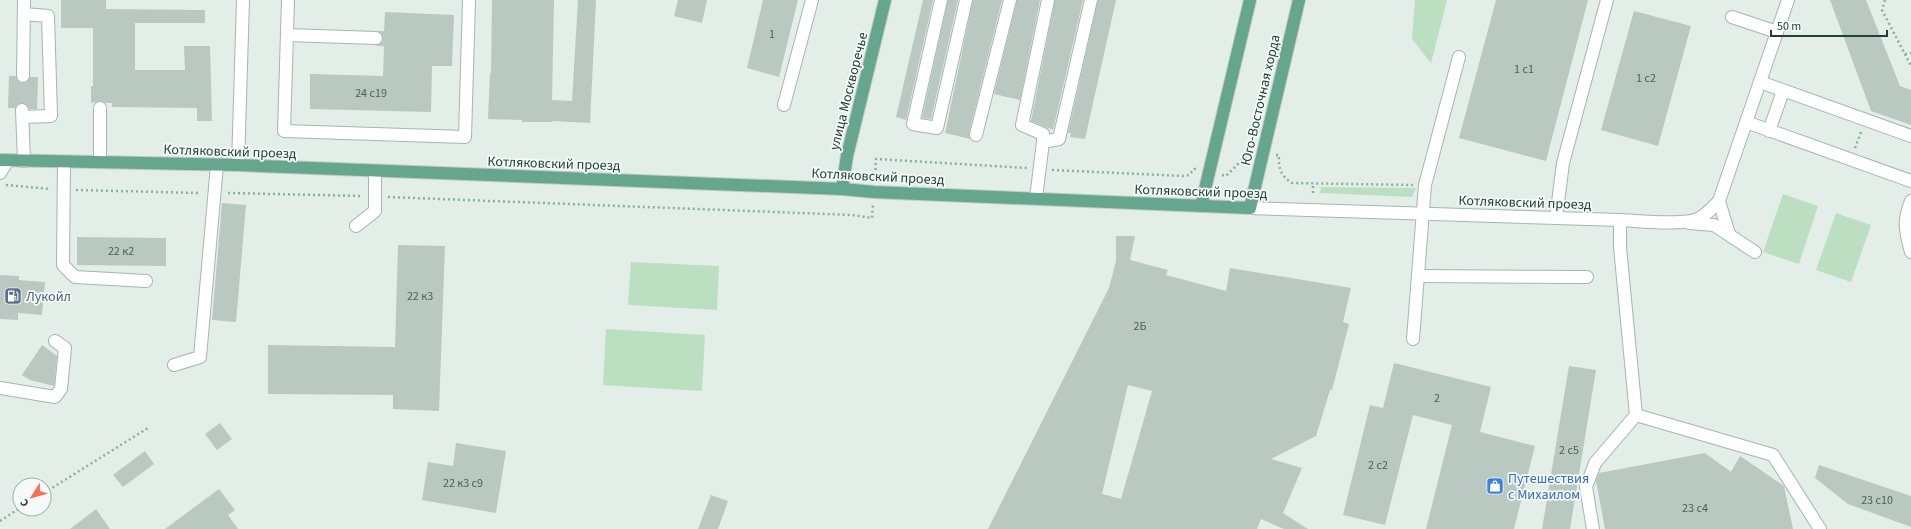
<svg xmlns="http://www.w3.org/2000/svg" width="1911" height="529" font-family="'Source Sans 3',sans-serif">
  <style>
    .green { fill: #bcdfc2 }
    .building { fill: #b9c9c1; fill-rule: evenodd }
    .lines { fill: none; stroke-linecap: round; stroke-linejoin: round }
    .minor-casing { stroke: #a5b6af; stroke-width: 14 }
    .major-casing { stroke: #c1cac6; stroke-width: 14 }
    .path { stroke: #83b29f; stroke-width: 2.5; stroke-dasharray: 2 3; stroke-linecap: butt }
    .minor { stroke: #fff; stroke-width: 12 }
    .major { stroke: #66a58e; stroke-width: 12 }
    .labels { text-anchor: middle; stroke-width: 3.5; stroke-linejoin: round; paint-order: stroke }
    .number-label { font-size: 12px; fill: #486258 }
    .street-label { font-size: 14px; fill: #224035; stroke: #f4faf7 }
    .service-label { font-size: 14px; fill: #4e5e75; stroke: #f4faf7; text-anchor: start }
    .shop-label { font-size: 14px; fill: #366cbe; stroke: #f4faf7; text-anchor: start }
  </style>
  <rect width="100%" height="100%" fill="#e3eee8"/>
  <!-- green -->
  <g class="green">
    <path d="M1415,0H1447L1431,63L1412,39Z"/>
    <path d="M1321,187L1416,188L1412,197L1320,193Z"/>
    <path d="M1783,194L1818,206L1799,264L1763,252Z"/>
    <path d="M1836,213L1871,225L1851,282L1816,270Z"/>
    <path d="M631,262L719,266L717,310L628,305Z"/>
    <path d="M606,329L705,335L702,391L603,385Z"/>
  </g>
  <!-- building -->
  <g class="building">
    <path d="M61,0H106V9L205,10V23H135V70H185L184,46H210L212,121H197V108L112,107V103H105L100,101L91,103V86H93V28H61Z"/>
    <path d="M492,0H554L552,100L572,101L578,0H596L590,123L552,121V122H522V120L488,119L490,73H491Z"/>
    <path d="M678,0H707L702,23L674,16Z"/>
    <path d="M763,0H798L779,77L747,68Z"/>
    <path d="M923,0H933L906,120L896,117Z"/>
    <path d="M948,0H958L931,119L922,118Z"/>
    <path d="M973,0H1002L969,133L970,139L945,133Z"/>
    <path d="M1017,0H1040L1020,100L994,94Z"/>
    <path d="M1055,0H1083L1053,130L1031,121Z"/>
    <path d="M1098,0H1116L1085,139L1070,137L1071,133H1068Z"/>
    <path d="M1496,0H1588L1546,161L1459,138Z"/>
    <path d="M1830,0H1866L1900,86L1911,90V125L1871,111Z"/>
    <path d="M1634,11L1691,26L1658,146L1601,130Z"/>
    <path d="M385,12L454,15L452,66H432L431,112L310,109V74L383,76L384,46H376L382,42L383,39L382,34L377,31H384Z"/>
    <path d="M9,76H16L17,80L23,83L27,82L30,77H38L37,109H29L26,104L22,103L18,104L15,108H8Z"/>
    <path d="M222,203L246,205L236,322L212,320Z"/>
    <path d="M1116,236H1135L1130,260L1168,270L1166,275L1226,291L1230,268L1351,288L1343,322L1349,324L1332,390H1330L1316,436L1271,459L1302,468L1283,513L1308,529H1284L1261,519L1257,529H988L1109,288L1116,261ZM1128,385L1152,391L1121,499L1102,494Z"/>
    <path d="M77,237L166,238V266L77,265Z"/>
    <path d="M398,245L445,246L439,411L393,409V395L268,394V345L395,347Z"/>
    <path d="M0,275L19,276V280L45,282L42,315L18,313V320L0,319Z"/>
    <path d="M42,345L57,356L54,386L30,380L22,375Z"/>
    <path d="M1394,363L1491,387L1480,432L1535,446L1514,529H1426L1452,425L1413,415L1385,525L1343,515L1370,405L1383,408Z"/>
    <path d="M1569,366L1596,370L1570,529H1542Z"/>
    <path d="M220,423L232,439L217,450L205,434Z"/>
    <path d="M456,443L506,451L496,513L422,500L428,462L453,466Z"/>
    <path d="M145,451L154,464L123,487L113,475Z"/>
    <path d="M1705,453L1731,472L1740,456L1784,486L1793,529H1605L1596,481L1599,473Z"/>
    <path d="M1819,465L1911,496V527L1848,504L1815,478Z"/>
    <path d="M219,489L235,510L228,515L238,529H165Z"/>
    <path d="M711,495L728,501L718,529H698Z"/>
    <path d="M96,509L110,529H70Z"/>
  </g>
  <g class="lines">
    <defs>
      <g id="minor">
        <path d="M288,0L284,131L465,137L469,0"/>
        <path d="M941,0L913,124L937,128L966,0"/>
        <path d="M1732,17L1777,32"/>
        <path d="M287,35L376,38"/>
        <path d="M23,76L24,0"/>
        <path d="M1760,82L1911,136"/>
        <path d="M784,105L812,0"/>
        <path d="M22,110L24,161"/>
        <path d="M23,117L51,116L48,16L24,14"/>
        <path d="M1746,122L1911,181"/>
        <path d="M1769,131L1783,91"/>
        <path d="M976,135L1010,0"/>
        <path d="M1043,142L1059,139L1091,0"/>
        <path d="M64,162L63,265L75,277L146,281"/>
        <path d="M100,162V108"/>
        <path d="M238,165L243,0"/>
        <path d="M0,173L8,160"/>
        <path d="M1036,198L1043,142V134L1022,125L1048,0"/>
        <path d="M1719,201L1729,234"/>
        <path d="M1911,201C1903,221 1905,231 1911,252"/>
        <path d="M1250,208L1620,220C1641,221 1675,225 1695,220C1705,217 1712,208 1719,201L1788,0"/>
        <path d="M1556,218L1563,163L1607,0"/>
        <path d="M1689,223L1714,225L1755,252"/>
        <path d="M356,226L375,211V171"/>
        <path d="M1418,276L1587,277"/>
        <path d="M1413,339L1425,185L1459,57"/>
        <path d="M174,365L200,357L217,165"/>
        <path d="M0,388L55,397L61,389L65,348L55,341"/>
        <path d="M1636,415L1773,455L1820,529"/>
        <path d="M1593,529L1586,487L1595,463L1636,415L1620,247V220"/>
      </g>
      <g id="major">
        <path d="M0,160L238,165L842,189L874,192L1250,208L1299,0"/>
        <path d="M842,189L847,156L885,0"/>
        <path d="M1201,206L1250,0"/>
      </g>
    </defs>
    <!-- minor casing -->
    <use href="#minor" class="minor-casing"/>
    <!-- major casing -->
    <use href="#major" class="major-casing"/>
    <!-- path -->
    <g class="path">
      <path d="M1885,0L1882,10L1911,66"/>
      <path d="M1905,54L1911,53"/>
      <path d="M1855,148L1861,132"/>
      <path d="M1276,155H1279C1278,168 1281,176 1292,183L1413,185"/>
      <path d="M1052,170L1184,176L1189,175L1194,169H1196"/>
      <path d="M1222,175L1226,176L1248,154"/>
      <path d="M875,180L876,159L1027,168"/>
      <path d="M6,185L51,189"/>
      <path d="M76,190L201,193"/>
      <path d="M228,193L363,196"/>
      <path d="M1313,193V183"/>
      <path d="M388,197L852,215L872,218L873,205"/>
      <path d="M44,493L148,428"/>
      <path d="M0,521L20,508"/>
    </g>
    <!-- minor -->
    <use href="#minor" class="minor"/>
    <!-- major -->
    <use href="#major" class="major"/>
  </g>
  <!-- icons -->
  <defs>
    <symbol id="fuel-square" viewBox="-11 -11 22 22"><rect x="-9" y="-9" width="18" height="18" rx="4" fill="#5c6f8a" stroke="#f4faf7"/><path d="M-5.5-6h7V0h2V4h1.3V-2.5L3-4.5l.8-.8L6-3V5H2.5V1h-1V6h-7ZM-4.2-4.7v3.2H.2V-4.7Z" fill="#fff"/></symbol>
    <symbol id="shop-square" viewBox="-11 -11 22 22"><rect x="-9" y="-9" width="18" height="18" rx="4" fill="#3f7fe0" stroke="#f4faf7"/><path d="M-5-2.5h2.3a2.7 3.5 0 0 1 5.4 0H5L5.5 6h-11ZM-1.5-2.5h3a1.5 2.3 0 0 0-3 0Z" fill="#fff"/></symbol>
  </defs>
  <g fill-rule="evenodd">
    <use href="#fuel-square" x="3" y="286" width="20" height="20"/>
    <use href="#shop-square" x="1485" y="476" width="20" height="20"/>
  </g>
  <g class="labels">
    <!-- number labels -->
    <g class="number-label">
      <text x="772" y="38">1</text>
      <text x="1524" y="73">1 с1</text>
      <text x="1646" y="82">1 с2</text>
      <text x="371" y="97">24 с19</text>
      <text x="121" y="255">22 к2</text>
      <text x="420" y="300">22 к3</text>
      <text x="1140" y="330">2Б</text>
      <text x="1437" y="402">2</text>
      <text x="1569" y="454">2 с5</text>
      <text x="1378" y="469">2 с2</text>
      <text x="463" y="487">22 к3 с9</text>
      <text x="1877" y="504">23 с10</text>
      <text x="1695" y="512">23 с4</text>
    </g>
    <!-- street labels -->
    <g class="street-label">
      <text transform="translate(848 91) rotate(-76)" y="5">улица Москворечье</text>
      <text transform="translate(1260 100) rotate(-77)" y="5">Юго-Восточная хорда</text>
      <text transform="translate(230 151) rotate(2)" y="5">Котляковский проезд</text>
      <text transform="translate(554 163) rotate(2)" y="5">Котляковский проезд</text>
      <text transform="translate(878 176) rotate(3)" y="5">Котляковский проезд</text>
      <text transform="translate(1201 191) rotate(2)" y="5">Котляковский проезд</text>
      <text transform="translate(1525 202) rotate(2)" y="5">Котляковский проезд</text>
    </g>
    <!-- service labels -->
    <g class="service-label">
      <text x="26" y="301">Лукойл</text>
    </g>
    <!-- shop labels -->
    <g class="shop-label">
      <text x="1508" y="483">Путешествия<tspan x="1508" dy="16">с Михаилом</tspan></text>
    </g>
  </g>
  <!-- north arrow -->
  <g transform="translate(32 497) rotate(233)"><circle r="19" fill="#f4faf7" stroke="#a0b0a9"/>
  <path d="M0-3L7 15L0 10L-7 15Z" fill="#f76f58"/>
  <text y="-6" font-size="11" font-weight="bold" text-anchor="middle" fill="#224035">С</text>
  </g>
  <!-- scale -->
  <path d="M1771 30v6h116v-6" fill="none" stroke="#224035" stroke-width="2"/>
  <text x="1777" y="30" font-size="12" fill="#224035" stroke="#f4faf7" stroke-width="3" paint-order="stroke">50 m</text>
</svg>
